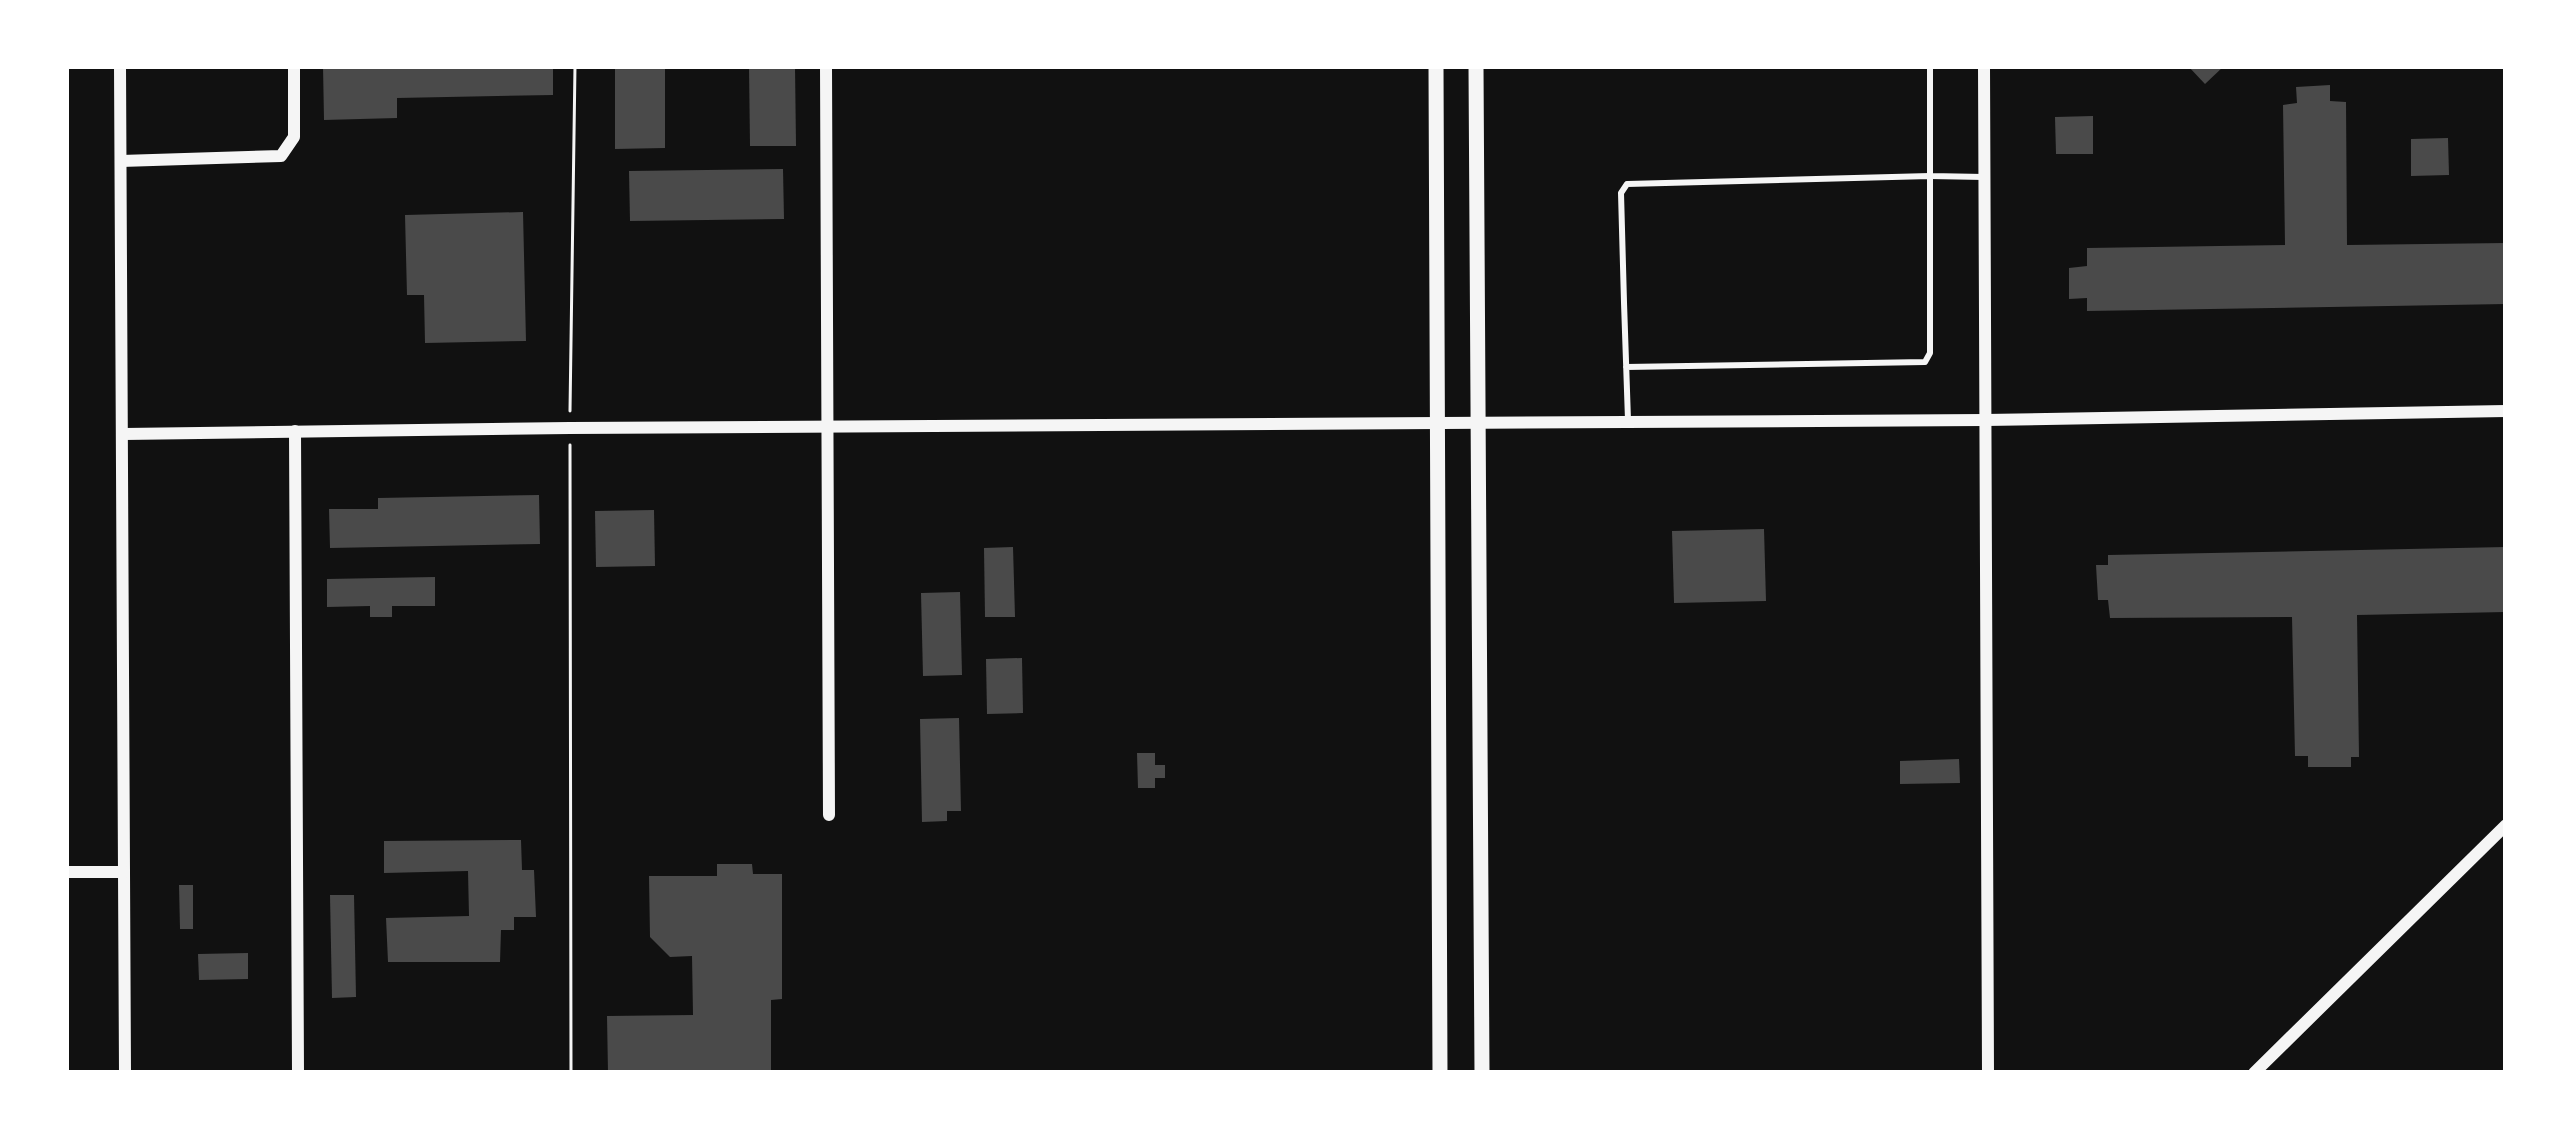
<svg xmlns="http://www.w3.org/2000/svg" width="2572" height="1139" font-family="Rubik,sans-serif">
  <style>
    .building { fill: #4a4a4a }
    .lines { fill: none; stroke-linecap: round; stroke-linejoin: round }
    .path { stroke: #f5f5f5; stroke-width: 3 }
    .service { stroke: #f5f5f5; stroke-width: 6 }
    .minor { stroke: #f5f5f5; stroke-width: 12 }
    .tertiary { stroke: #f5f5f5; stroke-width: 15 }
  </style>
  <rect width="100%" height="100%" fill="#111"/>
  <!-- building -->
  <g class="building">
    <path d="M323,66H553V95L397,98V118L324,120Z"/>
    <path d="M615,66H665V148L615,149Z"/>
    <path d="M749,66H795L796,146H750Z"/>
    <path d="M2188,66H2224L2205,84Z"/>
    <path d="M2330,85V101L2346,102L2347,245L2506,243V304L2087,311V298L2069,299V268L2087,266V248L2285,245L2283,105L2297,103L2296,87Z"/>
    <path d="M2093,116V154H2056L2055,117Z"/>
    <path d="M2448,138L2449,175L2411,176V139Z"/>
    <path d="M783,169L784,219L630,221L629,171Z"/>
    <path d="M523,212L526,341L425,343L424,295H407L405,215Z"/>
    <path d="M539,495L540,544L330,548L329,509H378V498Z"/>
    <path d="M654,510L655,566L596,567L595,511Z"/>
    <path d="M1764,529L1766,601L1674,603L1672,531Z"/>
    <path d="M1013,547L1015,617H985L984,548Z"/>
    <path d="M2506,547V612L2357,615L2359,757H2351V767H2308V756H2295L2292,617L2110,618L2108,600H2098L2096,565H2108V555Z"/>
    <path d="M435,577V606H392V617H370V606L327,607V579Z"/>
    <path d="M960,592L962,675L923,676L921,593Z"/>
    <path d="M1022,658L1023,713L987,714L986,659Z"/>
    <path d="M959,718L961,811H947V821L922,822L920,719Z"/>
    <path d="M1137,753H1155V765H1165V778H1155V788H1138Z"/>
    <path d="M1959,759L1960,783L1900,784V761Z"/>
    <path d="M521,840L522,870H534L536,917H514V930H501L500,962H388L386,918L469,916L468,871L384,873V841Z"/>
    <path d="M717,864H752L753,874H782V999L771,1000V1073H608L607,1016L693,1015L692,956L670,957L650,937L649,876H717Z"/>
    <path d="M179,885H193V929H180Z"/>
    <path d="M330,895H354L356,997L332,998Z"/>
    <path d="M248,953V979L199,980L198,954Z"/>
  </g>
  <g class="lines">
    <!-- path -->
    <g class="path">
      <path d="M570,411L575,66"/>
      <path d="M570,445L571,1073"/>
    </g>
    <!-- service -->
    <g class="service">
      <path d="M1930,66V176L1984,177"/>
      <path d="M1626,367L1925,362L1930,353V176L1627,184L1621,193C1623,269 1625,344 1628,420"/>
    </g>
    <!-- minor -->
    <g class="minor">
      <path d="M120,66L125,1073"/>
      <path d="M826,66L829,815"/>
      <path d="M1984,66L1988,1073"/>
      <path d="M121,161L281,156L294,137V66"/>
      <path d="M295,431L298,1073"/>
      <path d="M124,434L570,428L1985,420L2506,411"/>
      <path d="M66,872H124"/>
      <path d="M2254,1073L2506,825"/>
    </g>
    <!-- tertiary -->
    <g class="tertiary">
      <path d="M1436,66L1440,1073"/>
      <path d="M1476,66L1482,1073"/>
    </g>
  </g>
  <!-- border -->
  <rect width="2572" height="1139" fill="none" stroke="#ffffff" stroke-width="138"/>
</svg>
